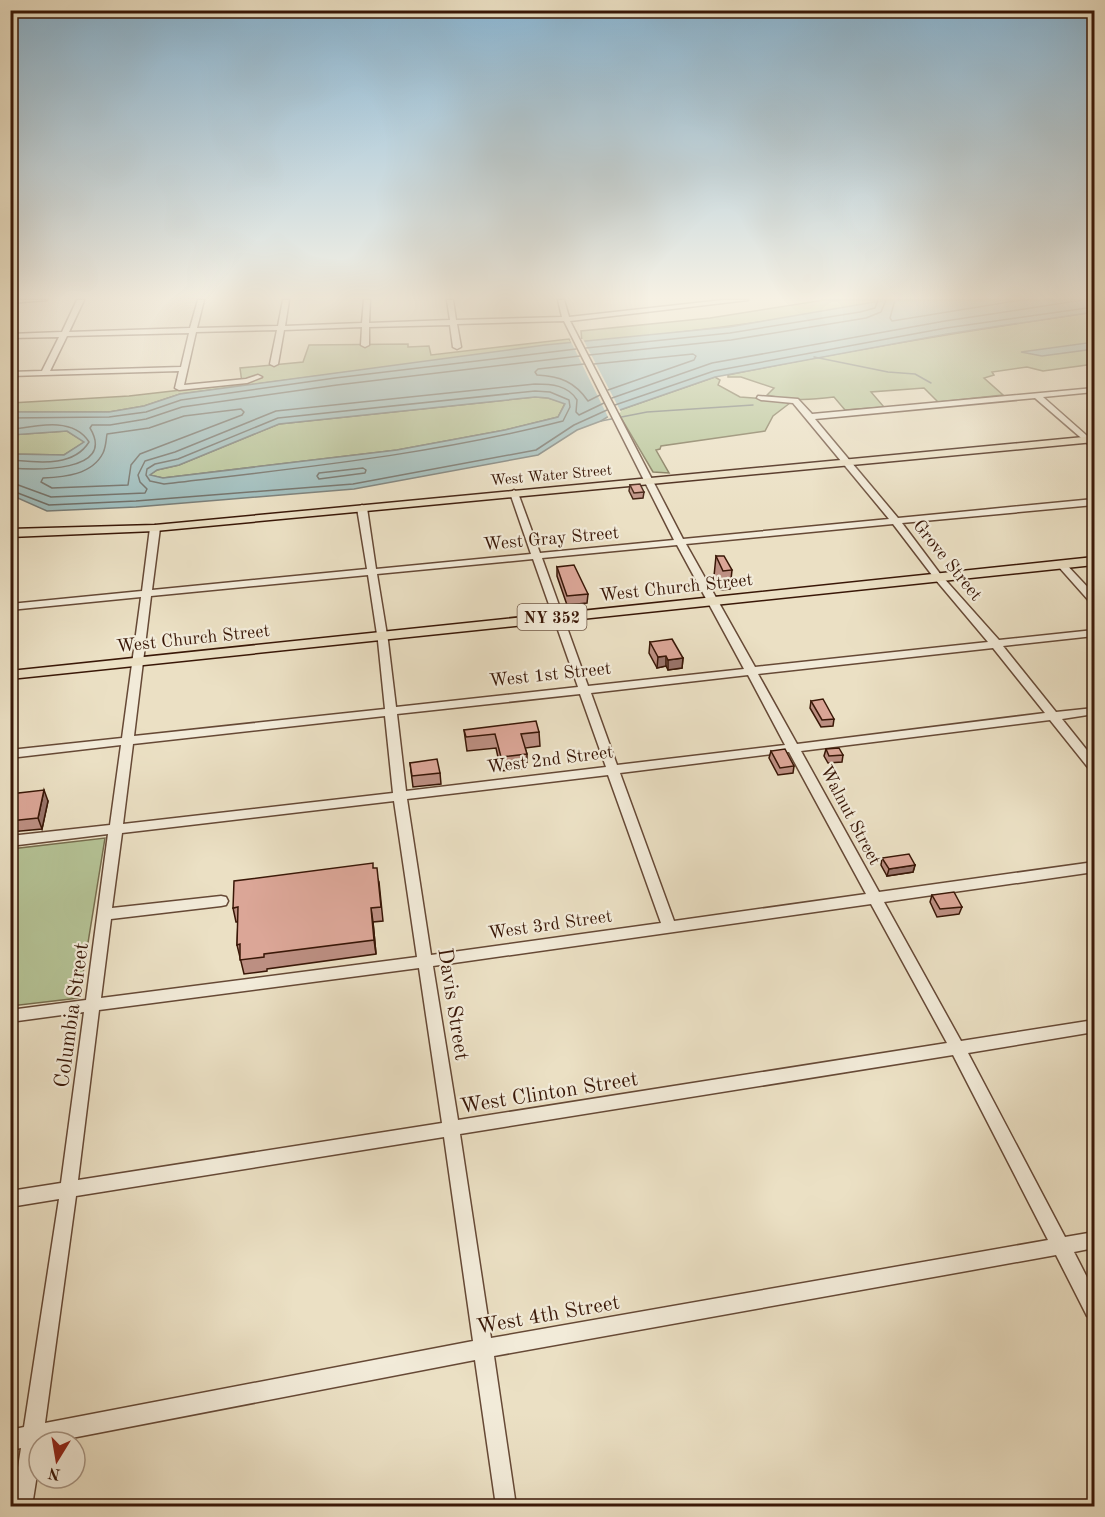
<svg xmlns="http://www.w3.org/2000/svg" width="1105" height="1517" font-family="'Old Standard TT',serif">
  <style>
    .green { fill: #b5c396; stroke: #776d4e; stroke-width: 1.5 }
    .water { fill: #9bbbbc; stroke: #747974; stroke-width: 1.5; fill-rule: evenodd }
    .pier { fill: #ebe0c4 }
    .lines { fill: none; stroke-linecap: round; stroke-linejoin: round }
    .shore { stroke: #6a6962; stroke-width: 1.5 }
    .stream { stroke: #747974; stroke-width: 1.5 }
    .minor-casing { stroke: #664936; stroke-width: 3 }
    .major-casing { stroke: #391707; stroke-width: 3 }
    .minor { fill: #f2ebd9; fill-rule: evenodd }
    .major { fill: #ebe0c4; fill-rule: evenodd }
    .wall { fill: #bc8f82; stroke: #391707; stroke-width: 1.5 }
    .shaded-wall { fill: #99746a; stroke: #391707; stroke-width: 1.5 }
    .building { fill: #dba697; stroke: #391707; stroke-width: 1.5 }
    .labels { text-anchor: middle; stroke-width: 4.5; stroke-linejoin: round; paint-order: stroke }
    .far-street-label { font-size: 15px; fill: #391707; stroke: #f2ebd9 }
    .shield { fill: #f2ebd9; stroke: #705746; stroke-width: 1.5 }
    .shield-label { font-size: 16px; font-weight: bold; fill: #391707 }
    .street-label { font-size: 18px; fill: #391707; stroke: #f2ebd9 }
    .near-street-label { font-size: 21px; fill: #391707; stroke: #f2ebd9 }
  </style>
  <rect width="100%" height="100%" fill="#ebe0c4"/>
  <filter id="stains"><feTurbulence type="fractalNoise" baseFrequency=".00333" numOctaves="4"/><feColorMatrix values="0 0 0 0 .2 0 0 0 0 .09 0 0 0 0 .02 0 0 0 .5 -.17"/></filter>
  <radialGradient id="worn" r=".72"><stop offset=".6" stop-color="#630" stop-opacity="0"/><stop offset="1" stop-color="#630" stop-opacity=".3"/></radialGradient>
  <!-- green -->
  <g class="green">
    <path d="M824,300H886C786,321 684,333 582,342L581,331L710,318Z"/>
    <path d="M1094,312V364L1043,371L1027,367L992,372L994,375L984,378L1003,395L938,402L924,388L871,392L884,407L845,410L834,397C810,400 790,401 767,395L774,388L741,377H728V375C850,350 972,330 1094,312Z"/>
    <path d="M569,339L572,343L180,394L144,406L109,412H11V403L129,396L242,383L240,368L303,362L309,345L408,344V347L429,346L431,355Z"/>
    <path d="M715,377L720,380L718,385L740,397L784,400L790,403L773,416L765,431L661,446L660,449L656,450L669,473L653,472L617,411Z"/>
    <path d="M535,397L548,398L565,403L558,417L505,430L397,450L163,478L149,475L157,470L179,465L279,424Z"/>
    <path d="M67,431L85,442L64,455L11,454L10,435Z"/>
    <path d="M105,838L79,998L11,1006V849Z"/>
  </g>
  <!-- water -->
  <g class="water">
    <path d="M886,300H1094V312L947,334L715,377L617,411L601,421L577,430L538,455L354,489L136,507L47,511L11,495L10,454L64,455L84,442L67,431L11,435V412H109L144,406L180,394L545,345L729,327ZM535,397L548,398L565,404L558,417L505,430L397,450L163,478L150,475L157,470L179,465L279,424Z"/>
    <path d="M1094,342V349L1042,356L1021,352Z"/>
  </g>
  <!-- pier -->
  <path class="pier" d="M583,339L621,412L609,419L570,340Z"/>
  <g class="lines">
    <!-- shore -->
    <g class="shore">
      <path d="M895,300L890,318L892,321L1021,300"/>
      <path d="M586,348L730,333L860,312L875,308L878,300"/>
      <path d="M589,355L731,340L866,318L881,312L886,300"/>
      <path d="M584,364L538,369L535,372L537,375C560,376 575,382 588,401L600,395"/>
      <path d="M594,364L693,354L696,356L694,360L608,390"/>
      <path d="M535,391L550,392L569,400L570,407L563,421C432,455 298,468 164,484L150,481L146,475L147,469L155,464L178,459L278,418Z"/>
      <path d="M612,398L712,363L945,321L1083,300"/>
      <path d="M615,405L714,371L946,328L1094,307"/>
      <path d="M241,409L244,412L242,415L140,454L131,465L128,485L52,488L41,482L43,478C64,477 92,475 103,453C106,447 106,440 107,434L149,428L184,416Z"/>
      <path d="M10,418L109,417L146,412L181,400L335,378L576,349"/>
      <path d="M10,430C35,426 73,416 89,442C73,468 36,462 10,460"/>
      <path d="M10,468C34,470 117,473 90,428L92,425H110L146,419L182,407L337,385L580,356"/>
      <path d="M363,468L366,470L365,473L319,479L317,476L319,473Z"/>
      <path d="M10,482L51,497L145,493L147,489L140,482L138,475L145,461L175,452L276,411L535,384C551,384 568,385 577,400L576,412L579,415L604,403"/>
      <path d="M10,490L49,505L136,501L353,484L536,450L574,425L607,410"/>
    </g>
    <!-- stream -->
    <g class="stream">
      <path d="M814,357L888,372L915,374L931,383"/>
      <path d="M601,421L647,412L753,405"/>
    </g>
    <defs>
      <g id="minor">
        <path d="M10,300H47L10,303Z"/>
        <path d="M77,300H84L69,332L190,328L198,300H204L197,328L278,326L283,300H289L285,326L362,323L364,300H370L369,323L450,320L447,300H453L456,320L562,317L558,300H564L569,317L723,300H748L570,321L683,539L889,519L793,403L761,400L757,398L758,396L798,399L812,414L1094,388V392L1043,397L1094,442V449L1035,398L815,419L898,518L1094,499V505L902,523L941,575L999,640L1094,630V636L1003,646L1056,712L1094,708V714L1062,719L1094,759V771L1090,770L1050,720L801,751L879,892L1094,862V872L884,902L961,1041L1094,1020V1032L968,1053L1065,1237L1094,1232V1248L1074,1252L1094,1291V1318L1087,1316L1056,1255L494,1356L516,1506H496L475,1360L51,1442H39V1462L32,1506H12L21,1448L10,1450V1430L24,1427L59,1199L10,1207V1191L61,1183L84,1012L10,1022V1010L86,1000L108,834L10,846V836L110,825L121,745L10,758V750L122,738L141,597L10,610V604L142,591L150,528L155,525L160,528L152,590L367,569L357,508L362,505L367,508L376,569L531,554L510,493L514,490L518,493L540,553L674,540L564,321L457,324L461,347L457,349L453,347L450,325L369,327V345L365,347L361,345L362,327L284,330L278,364L274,366L270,364L277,330L196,332L184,385L246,379L258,375L262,377L247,383L179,390L175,388L179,371L10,376V372L42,371L59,337L10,338V334L62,332ZM189,333L181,367L50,371L67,336ZM893,524L935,579L988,642L755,667L686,544ZM677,545L744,669L588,686L542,558ZM533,559L578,687L396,707L388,641L377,574ZM368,575L378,641L385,709L134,736L151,596ZM993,648L1045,713L797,744L758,674ZM748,675L785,745L617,765L591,693ZM580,694L606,767L406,791L397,714ZM385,716L393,793L123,824L133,744ZM789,752L866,894L674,921L620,773ZM608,775L661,923L431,955L407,799ZM394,801L417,957L101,998L111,919L221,906L226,905L228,901L226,897L221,896L112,908L122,833ZM871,904L947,1043L458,1120L433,966ZM419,968L442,1123L78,1180L99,1010ZM953,1055L1048,1240L491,1338L460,1134ZM444,1137L473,1341L45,1423L76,1196Z"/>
        <path d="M1061,561L1064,562L1094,594V603L1090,602L1058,566L1056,564Z"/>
      </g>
      <g id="major">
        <path d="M1094,436V442L155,531L10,537V529L155,525Z"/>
        <path d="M1094,557V565L10,679V671Z"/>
      </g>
    </defs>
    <!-- minor casing -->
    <use href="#minor" class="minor-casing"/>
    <!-- major casing -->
    <use href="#major" class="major-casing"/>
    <!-- minor -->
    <use href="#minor" class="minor"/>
    <!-- major -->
    <use href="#major" class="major"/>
  </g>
  <!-- wall -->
  <g class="wall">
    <path d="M630,485L644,492L643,498L633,499L629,491Z"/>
    <path d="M716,556L732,570L730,589L721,590L714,576Z"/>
    <path d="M557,567L588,594L587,603L567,605L557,576Z"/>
    <path d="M650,642L683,658L682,668L668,670L666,666L657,668L649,653Z"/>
    <path d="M811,701L834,719L833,726L821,727L810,708Z"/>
    <path d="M464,730L539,732L540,746L525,748L527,754V768L501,771L496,748L467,751Z"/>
    <path d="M826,749L843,755L842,762L828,763L824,756Z"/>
    <path d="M771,751L794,766L793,773L778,775L769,758Z"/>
    <path d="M410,763L440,773L441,784L413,787Z"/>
    <path d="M10,794L48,801L42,829L10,832Z"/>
    <path d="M882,858L915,865L913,872L887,876L881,865Z"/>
    <path d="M373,868L379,882L383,921L373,922L376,954L267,969V971L244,974L237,945L238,922H236L233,908Z"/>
    <path d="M932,895L962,907L959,914L937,917L930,902Z"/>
  </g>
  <!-- shaded-wall -->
  <g class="shaded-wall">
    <path d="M666,656V666L657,668L658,657Z"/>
    <path d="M683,658L682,668L668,670V660Z"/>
    <path d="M44,790L48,801L42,829L38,818Z"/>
    <path d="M915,865L913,872L887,876L889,869Z"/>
    <path d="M371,908L373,922L376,954L374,940Z"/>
  </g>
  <!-- building -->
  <g class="building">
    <path d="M640,484L644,492L634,493L630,485Z"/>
    <path d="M716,556H724L732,570L723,571Z"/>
    <path d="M574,565L588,594L567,596L557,567Z"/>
    <path d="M672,639L683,658L668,660L666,656L658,657L650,642Z"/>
    <path d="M823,699L834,719L822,720L811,701Z"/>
    <path d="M536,721L539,732L521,734L527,754L501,757L495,734L466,737L464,730Z"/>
    <path d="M839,748L843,755L829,756L826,749Z"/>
    <path d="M785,749L794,766L780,768L771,751Z"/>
    <path d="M437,759L440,773L412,776L410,763Z"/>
    <path d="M44,790L38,818L10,821V794Z"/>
    <path d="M909,854L915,865L889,869L882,858Z"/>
    <path d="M373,863V868H377L381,907L371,908L374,940L264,954V957L240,960V944L237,945L238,907L233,908L234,881Z"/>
    <path d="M954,892L962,907L940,909L932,895Z"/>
  </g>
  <!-- sky -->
  <linearGradient id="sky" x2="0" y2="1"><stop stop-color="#89b7d6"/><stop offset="0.58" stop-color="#f6f1e4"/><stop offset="1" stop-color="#f6f1e4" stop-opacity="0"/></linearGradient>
  <rect width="1105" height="513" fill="url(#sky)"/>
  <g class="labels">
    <!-- far-street labels -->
    <g class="far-street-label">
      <text transform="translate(551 475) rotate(-5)" y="5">West Water Street</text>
    </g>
    <!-- shield labels -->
    <rect class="shield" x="517.5" y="604" width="69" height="26" rx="4.5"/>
    <g class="shield-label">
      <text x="552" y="623">NY 352</text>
    </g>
    <!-- street labels -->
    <g class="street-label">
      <text transform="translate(551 538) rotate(-5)" y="6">West Gray Street</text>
      <text transform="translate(948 560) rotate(51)" y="6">Grove Street</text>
      <text transform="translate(676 587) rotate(-6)" y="6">West Church Street</text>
      <text transform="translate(193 638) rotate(-6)" y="6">West Church Street</text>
      <text transform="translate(550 674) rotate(-6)" y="6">West 1st Street</text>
      <text transform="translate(550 759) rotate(-7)" y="6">West 2nd Street</text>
      <text transform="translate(851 815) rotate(62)" y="6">Walnut Street</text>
      <text transform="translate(550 924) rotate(-8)" y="6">West 3rd Street</text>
    </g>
    <!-- near-street labels -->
    <g class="near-street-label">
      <text transform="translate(454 1004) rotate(81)" y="7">Davis Street</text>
      <text transform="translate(71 1015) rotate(-82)" y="7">Columbia Street</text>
      <text transform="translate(549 1092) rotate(-9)" y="7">West Clinton Street</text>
      <text transform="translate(548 1314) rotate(-10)" y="7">West 4th Street</text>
    </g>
  </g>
  <!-- margin -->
  <rect width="1105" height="1517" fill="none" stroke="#ebe0c4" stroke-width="36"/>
  <rect x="12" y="12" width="1081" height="1493" fill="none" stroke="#391707" stroke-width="3"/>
  <rect x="18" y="18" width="1069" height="1481" fill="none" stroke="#391707" stroke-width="1.5"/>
  <!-- north arrow -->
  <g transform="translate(57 1460) rotate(191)"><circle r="28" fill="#f2ebd9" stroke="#a89685" stroke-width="1.5"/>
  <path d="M0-4.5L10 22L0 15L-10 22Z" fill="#8f2418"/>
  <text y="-9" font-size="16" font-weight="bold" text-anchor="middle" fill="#391707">N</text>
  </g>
  <rect width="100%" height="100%" filter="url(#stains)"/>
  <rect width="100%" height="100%" fill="url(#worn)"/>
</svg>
